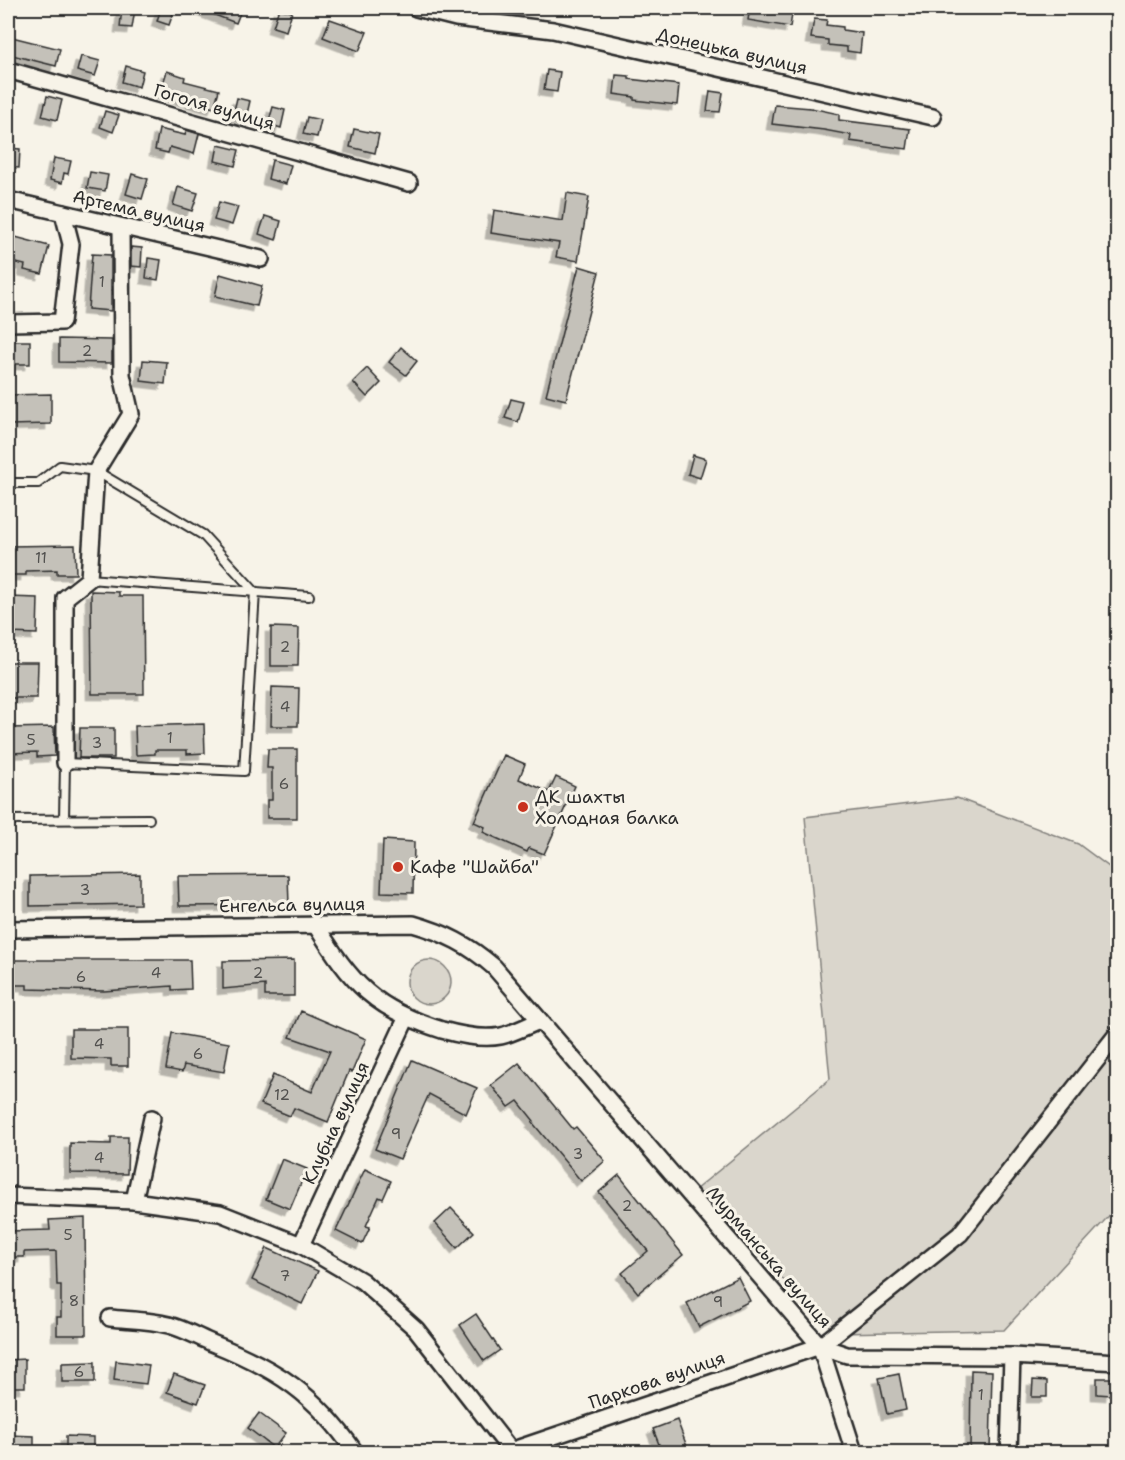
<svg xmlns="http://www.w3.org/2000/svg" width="1125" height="1460" font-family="'Shantell Sans',sans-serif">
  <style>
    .green { fill: #dad6cc; stroke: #82807c; stroke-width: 1.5 }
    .building { fill: #c4c1b9; stroke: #2b2b2b; stroke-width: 1.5; filter: url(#shadow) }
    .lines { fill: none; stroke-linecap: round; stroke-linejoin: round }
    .lane-casing { stroke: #2b2b2b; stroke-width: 12 }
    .street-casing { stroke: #2b2b2b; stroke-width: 20 }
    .lane { stroke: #f7f3e8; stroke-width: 8 }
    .street { stroke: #f7f3e8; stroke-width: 15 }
    .poi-dot { fill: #c8321e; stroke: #f7f3e8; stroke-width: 2 }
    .labels { text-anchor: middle; stroke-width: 6; stroke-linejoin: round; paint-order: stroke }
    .number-label { font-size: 15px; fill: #51504e }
    .street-label { font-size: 18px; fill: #2b2b2b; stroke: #f7f3e8 }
    .poi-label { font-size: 18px; fill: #2b2b2b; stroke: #f7f3e8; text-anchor: start }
  </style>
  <defs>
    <filter id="shadow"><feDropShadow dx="-5.5" dy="5.5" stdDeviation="0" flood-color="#0004"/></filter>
  </defs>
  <rect width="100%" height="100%" fill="#f7f3e8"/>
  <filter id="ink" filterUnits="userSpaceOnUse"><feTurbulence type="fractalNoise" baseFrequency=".0167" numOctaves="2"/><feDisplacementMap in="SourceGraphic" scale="12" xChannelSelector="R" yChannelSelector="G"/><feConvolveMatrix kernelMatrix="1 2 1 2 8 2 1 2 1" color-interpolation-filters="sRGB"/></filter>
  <g filter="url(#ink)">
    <!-- green -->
    <g class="green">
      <path d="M957,798L1078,844L1117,873V1207L1004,1330L836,1333L695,1190L830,1079L805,817Z"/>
      <circle cx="429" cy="982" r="22"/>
    </g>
    <!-- building -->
    <g class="building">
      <path d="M122,8L135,9L132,28L120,27Z"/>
      <path d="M161,8H175L169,25L157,21Z"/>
      <path d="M196,8H242L236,23Z"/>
      <path d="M279,8L292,12L286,31L273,27Z"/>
      <path d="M750,8H793L790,27L748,20Z"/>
      <path d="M330,19L367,32L359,51L323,37Z"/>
      <path d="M814,19L827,20L826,25L843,27V30L862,33L860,53L847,51V47L828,45V40L811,38Z"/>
      <path d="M8,36L60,49L56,66L8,54Z"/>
      <path d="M81,56L100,61L95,76L77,71Z"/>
      <path d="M126,66L143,71L139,87L122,82Z"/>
      <path d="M547,70L560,72L557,92L544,90Z"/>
      <path d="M167,71L185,77L184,81L219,90L214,108L160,93Z"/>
      <path d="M616,75L629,76V79L679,85L677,105L634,100V97L614,94Z"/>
      <path d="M710,91L723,93L720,112L707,111Z"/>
      <path d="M47,96L62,100L57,120L42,116Z"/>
      <path d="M237,98L250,101L246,118L233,115Z"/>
      <path d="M775,105L811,108L839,114V120L910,129L907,149L850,141L851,135L824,130L772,124Z"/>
      <path d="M273,107L285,110L281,128L268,124Z"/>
      <path d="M105,111L119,115L113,132L100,127Z"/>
      <path d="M307,117L321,120L317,137L303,134Z"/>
      <path d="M159,129L185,135L186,130L199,134L194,154L170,147L168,153L155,150Z"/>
      <path d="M354,129L379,134L375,153L350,147Z"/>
      <path d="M218,145L239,150L235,166L215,161Z"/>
      <path d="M8,148L20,149L19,168L8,167Z"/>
      <path d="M54,158L71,161L68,174L64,173L62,183L50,180Z"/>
      <path d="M272,160L291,165L286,184L268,179Z"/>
      <path d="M90,172L108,175L105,191L87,188Z"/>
      <path d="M132,174L148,179L142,199L126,194Z"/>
      <path d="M178,187L198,193L192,211L173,205Z"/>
      <path d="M567,193L589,197L578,261L556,257L559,243L491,233L494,210L563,221Z"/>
      <path d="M219,202L238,207L232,225L214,220Z"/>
      <path d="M265,216L281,221L276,240L259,234Z"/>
      <path d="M8,235L49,246L42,274L24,270L25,265L8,261Z"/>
      <path d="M131,247L142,248L141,267L131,266Z"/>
      <path d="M92,254L111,255V311L88,309Z"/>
      <path d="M148,258L161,260L158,280L146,278Z"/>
      <path d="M579,266L599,272L566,400L546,395Z"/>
      <path d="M220,274L262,286L257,306L215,296Z"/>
      <path d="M59,339L112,340V363L59,362Z"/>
      <rect x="8" y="341" width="22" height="23"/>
      <path d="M401,347L417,361L406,375L389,362Z"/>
      <path d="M143,360L167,362L165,384L141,381Z"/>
      <path d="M367,368L381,383L367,397L353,382Z"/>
      <path d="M51,394V424L8,425V395Z"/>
      <path d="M511,399L524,402L518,422L505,418Z"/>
      <path d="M693,455L706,459L700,478L688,474Z"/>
      <path d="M75,545L76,574H57V570L26,571V575H8V546Z"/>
      <path d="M91,591L119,592V596H143L144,694H92Z"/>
      <path d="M8,597L38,598L37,634L8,633Z"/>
      <path d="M271,627L299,628L298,666H271Z"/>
      <path d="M8,662H38L37,698H8Z"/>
      <path d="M272,687L299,688L298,726H271Z"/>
      <path d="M204,724L205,753L187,754V750H155V754L136,755L135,726Z"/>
      <path d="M54,727L55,756L37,757V752L8,753V728Z"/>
      <path d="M80,728H114V758H79Z"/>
      <path d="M268,749H297V818H267V800H272V768H267Z"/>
      <path d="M504,755L525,764L519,779L549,792L556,777L575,786L544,854L529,848L527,852L483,832L485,827L474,822Z"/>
      <path d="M383,840L414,842L413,893L381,892Z"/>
      <path d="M140,874V904L30,906V876Z"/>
      <path d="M288,875L289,905L179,906L178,876Z"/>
      <path d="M8,960H190L191,989L172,990V986L104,991L27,989V985H8Z"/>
      <path d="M294,960V996H265V985L223,989V961Z"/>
      <path d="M301,1011L366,1039L352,1072L349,1071L328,1122L294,1108L290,1116L261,1104L273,1075L312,1092L330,1051L290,1037Z"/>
      <path d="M71,1029H128V1066H111V1059L71,1058Z"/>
      <path d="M172,1033L229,1043L224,1072L184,1065L182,1072L166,1069Z"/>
      <path d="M412,1060L477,1088L466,1114L429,1094L400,1159L375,1149Z"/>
      <path d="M519,1063L573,1129L576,1127L605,1161L581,1181L532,1122L534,1121L518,1101L509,1107L491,1085Z"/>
      <path d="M111,1137H128L127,1174L70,1173V1143L111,1144Z"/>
      <path d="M282,1159L307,1169L290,1209L266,1199Z"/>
      <path d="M365,1169L391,1181L383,1199L379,1197L366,1226L370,1227L362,1244L336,1231Z"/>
      <path d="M619,1175L683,1255L638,1293L622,1273L648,1251L599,1192Z"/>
      <path d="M451,1208L474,1232L457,1248L435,1223Z"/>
      <path d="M85,1218L86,1335H57V1317H61V1285H57L56,1251L24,1252V1257H8V1231L50,1230L49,1220Z"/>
      <path d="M267,1248L318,1271L302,1304L252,1280Z"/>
      <path d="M738,1277L750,1301L699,1327L687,1303Z"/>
      <path d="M476,1314L500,1350L484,1361L460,1325Z"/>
      <path d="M25,1359V1387H8V1360Z"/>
      <path d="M116,1361L149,1365L146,1384L114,1380Z"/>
      <path d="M95,1362V1382H62V1363Z"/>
      <path d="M971,1370L992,1371L990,1452H970Z"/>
      <path d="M174,1374L205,1385L198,1403L167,1392Z"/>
      <path d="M899,1374L906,1410L887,1414L879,1378Z"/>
      <path d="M1097,1378H1112L1111,1395L1097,1394Z"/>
      <path d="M1033,1380L1047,1381V1397H1032Z"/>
      <path d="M259,1413L286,1433L274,1448L248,1428Z"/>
      <path d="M677,1420L689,1452H662L653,1429Z"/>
      <path d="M8,1435L34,1436V1452H8Z"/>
      <path d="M66,1436L93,1437V1452H66Z"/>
    </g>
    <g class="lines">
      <defs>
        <g id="lane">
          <path d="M8,483H38L60,466L96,471L203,535L255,592L244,771L65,763L64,819"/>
          <path d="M89,579L309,596"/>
          <path d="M8,820L149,819"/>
        </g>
        <g id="street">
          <path d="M416,8L456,18L553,30L933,117"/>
          <path d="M8,70L409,183"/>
          <path d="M8,200L261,259"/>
          <path d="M8,323L62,322L71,244L63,213"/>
          <path d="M65,763V598L89,579L96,471L131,414L122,375L121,227"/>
          <path d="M315,924C352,984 374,1009 442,1030C460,1035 482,1040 501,1036C514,1033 528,1025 540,1021"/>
          <path d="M8,929L413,924C445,933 469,945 494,967L820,1346L847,1355L1012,1356L1118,1362"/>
          <path d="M8,1196L134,1201L220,1213L301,1245L362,1281L416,1329L512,1452"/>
          <path d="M134,1201L152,1118"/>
          <path d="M301,1245L406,1019"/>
          <path d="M110,1318C129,1320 150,1320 169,1325C184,1329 198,1337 212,1343C277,1369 315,1394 355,1452"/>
          <path d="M820,1346L854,1452"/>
          <path d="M507,1452L820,1346L960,1234L1118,1033"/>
          <path d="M1009,1452L1012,1356"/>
        </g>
      </defs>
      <!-- lane casing -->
      <use href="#lane" class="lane-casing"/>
      <!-- street casing -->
      <use href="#street" class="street-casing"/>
      <!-- lane -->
      <use href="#lane" class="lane"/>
      <!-- street -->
      <use href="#street" class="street"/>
    </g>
  </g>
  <!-- markers -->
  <g class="poi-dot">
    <circle cx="523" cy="807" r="6"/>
    <circle cx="398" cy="867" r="6"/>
  </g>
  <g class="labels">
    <!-- number labels -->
    <g class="number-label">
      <text x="102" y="287">1</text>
      <text x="87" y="356">2</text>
      <text x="41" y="563">11</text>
      <text x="285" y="652">2</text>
      <text x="285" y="712">4</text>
      <text x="170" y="743">1</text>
      <text x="31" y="745">5</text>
      <text x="97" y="748">3</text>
      <text x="284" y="789">6</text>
      <text x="85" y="895">3</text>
      <text x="156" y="978">4</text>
      <text x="258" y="978">2</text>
      <text x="81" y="982">6</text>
      <text x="99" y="1049">4</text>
      <text x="198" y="1059">6</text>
      <text x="282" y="1100">12</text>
      <text x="396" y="1139">9</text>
      <text x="578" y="1159">3</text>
      <text x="99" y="1163">4</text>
      <text x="627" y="1211">2</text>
      <text x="68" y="1240">5</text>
      <text x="285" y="1281">7</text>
      <text x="74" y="1306">8</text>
      <text x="718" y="1307">9</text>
      <text x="79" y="1377">6</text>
      <text x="981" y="1400">1</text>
    </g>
    <!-- street labels -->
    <g class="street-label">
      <text transform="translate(732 51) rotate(13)" y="6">Донецька вулиця</text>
      <text transform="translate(214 107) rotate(16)" y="6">Гоголя вулиця</text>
      <text transform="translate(139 211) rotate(13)" y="6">Артема вулиця</text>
      <text transform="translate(292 905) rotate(-1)" y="6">Енгельса вулиця</text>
      <text transform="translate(336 1123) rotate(-65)" y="6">Клубна вулиця</text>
      <text transform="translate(769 1257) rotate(49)" y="6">Мурманська вулиця</text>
      <text transform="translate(657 1380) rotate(-19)" y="6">Паркова вулиця</text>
    </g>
    <!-- poi labels -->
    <g class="poi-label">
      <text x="535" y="803">ДК шахты<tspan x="535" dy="21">Холодная балка</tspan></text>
      <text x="410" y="873">Кафе "Шайба"</text>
    </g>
  </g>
  <!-- margin -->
  <rect width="1125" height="1460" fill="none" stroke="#f7f3e8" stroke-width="30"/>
  <rect x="15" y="15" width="1095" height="1430" fill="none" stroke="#2b2b2b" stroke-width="2" filter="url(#ink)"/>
</svg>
